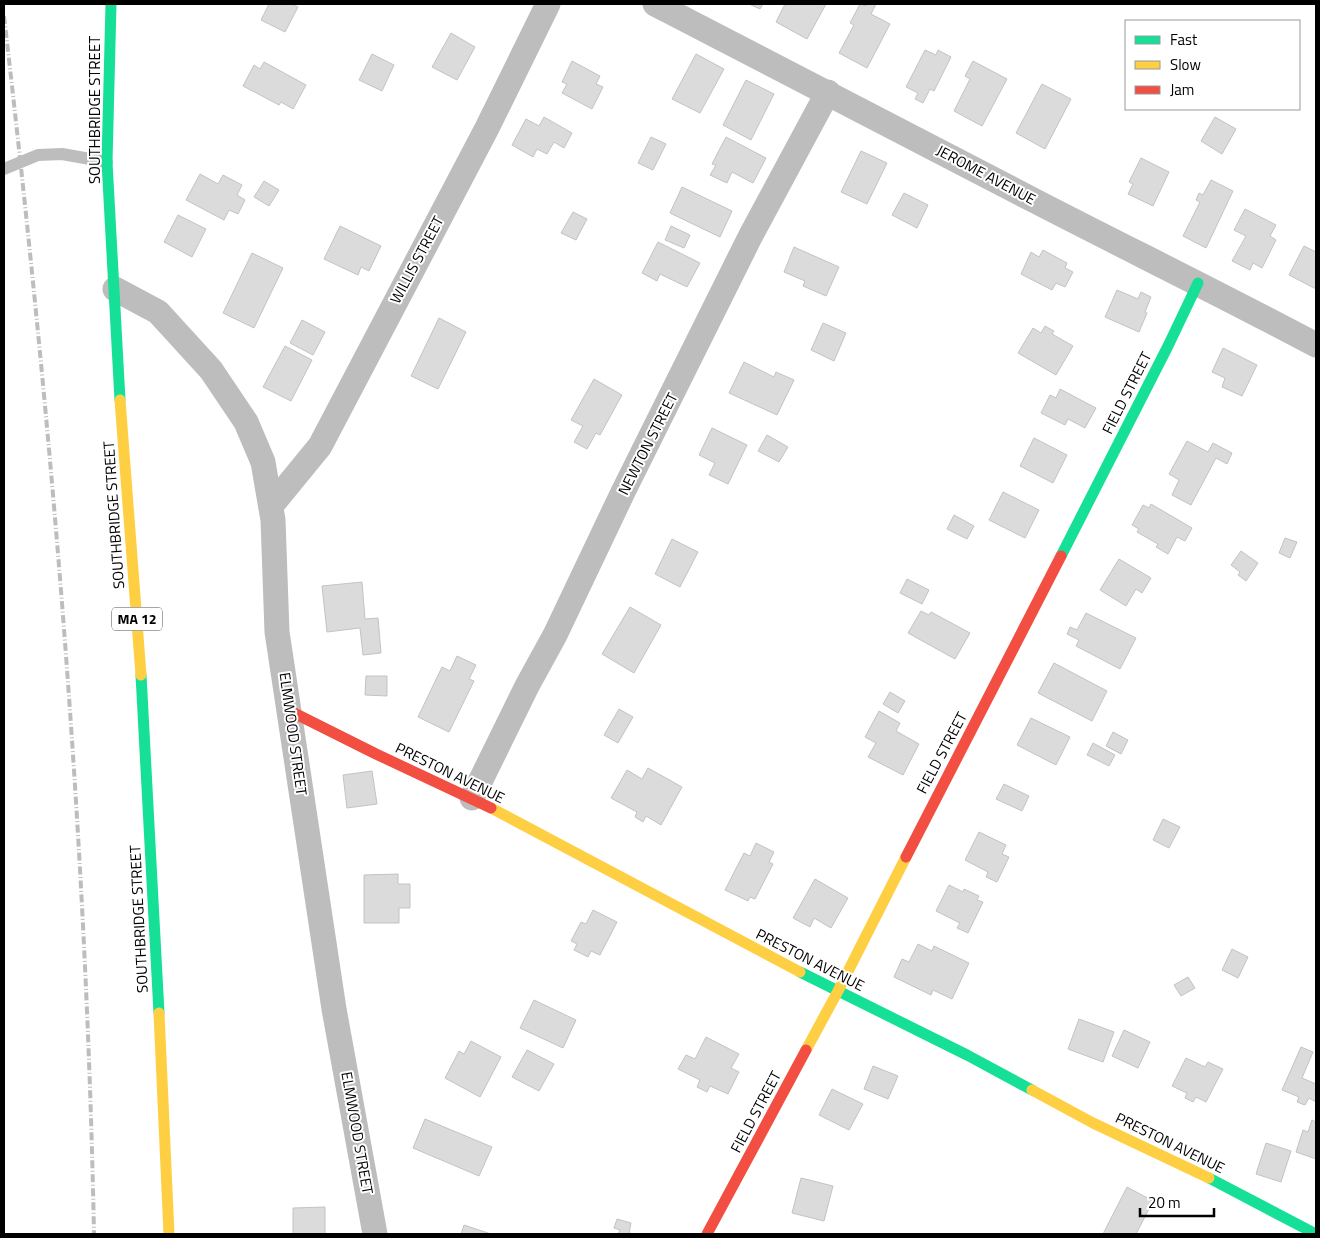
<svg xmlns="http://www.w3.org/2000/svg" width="1320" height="1238" font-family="'Titillium Web',sans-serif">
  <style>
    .building { fill: #dbdbdb; stroke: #c3c3c3 }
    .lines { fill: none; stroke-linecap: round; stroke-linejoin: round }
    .lane { stroke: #bdbdbd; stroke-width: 12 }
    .street { stroke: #bdbdbd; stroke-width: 25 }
    .fast { stroke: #16e098; stroke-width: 11 }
    .slow { stroke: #ffcf43; stroke-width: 11 }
    .jam { stroke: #f24e42; stroke-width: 11 }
    .rail { stroke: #bdbdbd; stroke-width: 4; stroke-dasharray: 8 2.5 1 2.5; stroke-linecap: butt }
    .labels { text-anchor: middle; stroke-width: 4; stroke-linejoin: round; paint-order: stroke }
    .shield { fill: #fff; stroke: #4c4c4c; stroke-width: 1 }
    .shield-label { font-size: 14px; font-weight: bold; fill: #000 }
    .street-label { font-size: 15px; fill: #000; stroke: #fff }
  </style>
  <rect width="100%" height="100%" fill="#fff"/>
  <!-- building -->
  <g class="building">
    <path d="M269,4H291L298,7L285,32L261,20Z"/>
    <path d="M749,4H763L760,9Z"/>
    <path d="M785,4H826L807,39L776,22Z"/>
    <path d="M860,4L866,6L867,4H876L871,14L890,24L867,68L839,53L854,25L850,23Z"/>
    <path d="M451,33L475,47L457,80L432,67Z"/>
    <path d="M925,50L936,55L938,50L951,57L934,91L930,89L923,103L915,99L918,93L906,87Z"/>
    <path d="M372,54L394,65L382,91L359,80Z"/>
    <path d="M696,54L724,69L700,113L672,99Z"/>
    <path d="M572,61L600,76L596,84L603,87L592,109L562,93L567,84L562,82Z"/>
    <path d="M973,61L1007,79L982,126L954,111L970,79L965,76Z"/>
    <path d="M264,62L306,85L293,109L281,102L279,105L243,86L254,65L260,69Z"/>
    <path d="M746,80L774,94L751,140L723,125Z"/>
    <path d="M1042,84L1071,99L1045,149L1016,133Z"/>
    <path d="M544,117L572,133L564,148L554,142L547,154L537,149L533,157L512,145L526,119L539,126Z"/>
    <path d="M1215,117L1236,129L1222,154L1201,141Z"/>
    <path d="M651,137L666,144L653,170L638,163Z"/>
    <path d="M726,137L766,158L753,183L732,172L727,183L710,175L716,165L712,164Z"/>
    <path d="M861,151L887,163L867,204L841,192Z"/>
    <path d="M1141,158L1169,172L1153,206L1128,194L1133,184L1129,182Z"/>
    <path d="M200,174L218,184L223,175L242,185L237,195L245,200L238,214L229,210L224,220L186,200Z"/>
    <path d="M1211,180L1233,191L1206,248L1183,236L1200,202L1196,200L1199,193L1203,195Z"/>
    <path d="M264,181L279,190L269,206L254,197Z"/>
    <path d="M682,187L732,211L720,237L670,213Z"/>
    <path d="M904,193L928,205L917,228L892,215Z"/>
    <path d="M1245,209L1276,225L1270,236L1276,240L1262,268L1253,263L1250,270L1232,261L1246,236L1234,230Z"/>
    <path d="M573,212L587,219L576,240L561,233Z"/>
    <path d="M178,215L206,229L192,257L164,242Z"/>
    <path d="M340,226L381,246L369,271L361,267L358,275L324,259Z"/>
    <path d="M671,226L690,235L684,248L665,240Z"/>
    <path d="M658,242L700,263L687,287L660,274L657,281L642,273Z"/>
    <path d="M1304,246L1316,252V289L1289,275Z"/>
    <path d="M794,247L839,267L826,296L803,286L805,281L784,272Z"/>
    <path d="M1043,250L1067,263L1065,268L1073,272L1065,287L1056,283L1052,290L1021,274L1031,252L1039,257Z"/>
    <path d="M252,253L283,268L254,328L223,313Z"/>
    <path d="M1117,290L1138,299L1141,292L1151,297L1145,312L1147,313L1139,332L1105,317Z"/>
    <path d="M439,318L466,332L438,389L411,376Z"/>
    <path d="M302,320L325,332L313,355L290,343Z"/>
    <path d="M823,323L846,333L834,361L811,350Z"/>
    <path d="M1045,326L1054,331L1052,334L1073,346L1056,375L1018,353L1033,328L1041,333Z"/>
    <path d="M285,346L312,360L291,401L263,387Z"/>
    <path d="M1223,348L1257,365L1242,396L1222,387L1225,378L1212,372Z"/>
    <path d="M744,362L774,377L776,372L794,380L777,415L729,393Z"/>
    <path d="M594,379L622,395L600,435L596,433L587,449L574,442L583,426L571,420Z"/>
    <path d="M1060,389L1096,408L1085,428L1068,419L1065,425L1041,413L1050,395L1056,398Z"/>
    <path d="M712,428L747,445L728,484L709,475L715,463L699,455Z"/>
    <path d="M767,435L788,447L779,462L758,451Z"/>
    <path d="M1034,438L1067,455L1053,483L1020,466Z"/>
    <path d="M1187,441L1208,452L1213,443L1232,453L1227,464L1216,458L1191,505L1172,495L1179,480L1169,474Z"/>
    <path d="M1003,492L1039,510L1025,538L989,520Z"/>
    <path d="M1151,504L1192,528L1185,541L1177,537L1168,554L1156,547L1158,544L1137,532L1139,529L1132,525L1143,505L1149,508Z"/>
    <path d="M954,515L974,526L967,539L947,529Z"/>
    <path d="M1285,538L1297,542L1290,558L1279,553Z"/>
    <path d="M672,539L698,552L680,587L655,574Z"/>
    <path d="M1241,551L1258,563L1246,581L1238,575L1240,572L1231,565Z"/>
    <path d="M1119,559L1151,578L1142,593L1136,589L1126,606L1100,590Z"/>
    <path d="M907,579L929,590L922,604L900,593Z"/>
    <path d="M362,582L365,619L378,618L381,653L363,655L360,628L327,632L322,586Z"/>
    <path d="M630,607L661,625L634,673L602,654Z"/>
    <path d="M921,611L929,615L931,612L970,633L955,659L908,633Z"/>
    <path d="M1086,613L1136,638L1120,669L1076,646L1079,640L1067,634L1070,627L1077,630Z"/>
    <path d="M457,656L476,665L469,679L474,681L449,732L418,717L442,667L450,671Z"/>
    <path d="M1054,663L1107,691L1092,721L1038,693Z"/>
    <path d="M366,676H387V696L365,695Z"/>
    <path d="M890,692L905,701L898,713L883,704Z"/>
    <path d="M619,709L633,717L618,743L604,735Z"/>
    <path d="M879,711L900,723L896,731L919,744L903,775L868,757L876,743L865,737Z"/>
    <path d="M1031,718L1070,737L1056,765L1017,745Z"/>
    <path d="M1113,732L1128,740L1121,754L1106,746Z"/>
    <path d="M1093,743L1115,755L1109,766L1087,755Z"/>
    <path d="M648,768L682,787L661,825L646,816L643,822L635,817L637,812L611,798L627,770L642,779Z"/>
    <path d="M372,771L377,804L347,808L343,775Z"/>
    <path d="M1004,784L1029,796L1022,811L996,799Z"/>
    <path d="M1163,819L1180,827L1169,848L1153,840Z"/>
    <path d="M979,832L1006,845L1002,854L1009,857L997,882L986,877L988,872L965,860Z"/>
    <path d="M756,843L774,852L769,862L773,864L755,899L750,897L748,901L725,890L744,853L750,856Z"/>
    <path d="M398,874V884H410V908H399V923H364V875Z"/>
    <path d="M815,879L848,898L831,928L814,918L810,927L793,918Z"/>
    <path d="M949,885L963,892L964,889L979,896L977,900L983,902L968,933L957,928L960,923L936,911Z"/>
    <path d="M593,910L617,922L600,955L591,951L588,957L574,950L577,944L571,941L581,922L586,924Z"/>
    <path d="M918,944L932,951L934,946L969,963L952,999L933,990L931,995L894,977L902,959L909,962Z"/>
    <path d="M1232,949L1248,957L1238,978L1222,970Z"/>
    <path d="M1188,977L1195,988L1181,996L1174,985Z"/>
    <path d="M534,1000L576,1020L563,1048L520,1028Z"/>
    <path d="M1079,1019L1114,1032L1103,1062L1068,1049Z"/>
    <path d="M1124,1030L1150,1042L1138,1068L1112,1056Z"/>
    <path d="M706,1037L739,1054L731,1068L739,1072L728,1094L710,1086L707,1092L697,1087L700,1080L678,1069L686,1055L695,1059Z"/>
    <path d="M471,1041L501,1057L480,1097L445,1078L459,1051L464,1054Z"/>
    <path d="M1301,1047L1313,1052L1302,1078L1316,1084V1102L1309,1098L1305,1105L1297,1102L1299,1097L1282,1090Z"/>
    <path d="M527,1050L554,1064L539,1091L512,1077Z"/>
    <path d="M1186,1058L1205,1067L1208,1062L1223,1069L1206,1102L1196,1097L1193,1102L1185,1098L1187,1093L1172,1086Z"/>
    <path d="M873,1066L898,1076L888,1099L864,1089Z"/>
    <path d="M832,1089L863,1104L849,1130L819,1115Z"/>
    <path d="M425,1119L492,1147L479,1176L413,1148Z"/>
    <path d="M1312,1120L1316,1122V1159L1296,1152L1303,1130L1308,1132Z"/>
    <path d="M1266,1143L1291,1151L1281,1182L1256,1174Z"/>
    <path d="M801,1178L833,1186L824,1221L792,1213Z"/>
    <path d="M1127,1187L1153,1201L1136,1234H1103Z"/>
    <path d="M325,1207V1234H293V1208Z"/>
    <path d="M617,1219L631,1223L629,1233L635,1234H618L620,1230L614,1228Z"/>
    <path d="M464,1225L491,1234H461Z"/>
  </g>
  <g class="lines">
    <!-- lane -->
    <path class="lane" d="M4,169L38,155L62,154L107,162"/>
    <!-- street -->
    <g class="street">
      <path d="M655,4C783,69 910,136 1037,202C1130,250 1224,296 1316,345"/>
      <path d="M115,289L158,312L211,370L246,422L263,462L273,520L277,632L334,1009L375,1234"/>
      <path d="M271,506L320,446L487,128L548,4"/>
      <path d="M472,798L527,686L555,635L623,492L750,237L828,92"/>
    </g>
    <!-- fast -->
    <g class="fast">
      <path d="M111,4L107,162L120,400"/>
      <path d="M1061,556L1168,346L1198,283"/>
      <path d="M141,675L159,1013"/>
      <path d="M800,972L967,1055L1032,1090"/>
      <path d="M1209,1178L1316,1234"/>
    </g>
    <!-- slow -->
    <g class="slow">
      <path d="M120,400L141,675"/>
      <path d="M491,808L800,972"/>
      <path d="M159,1013L169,1234"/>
      <path d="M806,1050L838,991L906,857"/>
      <path d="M1032,1090L1093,1123L1209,1178"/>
    </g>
    <!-- jam -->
    <g class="jam">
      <path d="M290,711L376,754L491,808"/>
      <path d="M906,857L1061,556"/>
      <path d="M707,1234L806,1050"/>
    </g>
    <!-- rail -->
    <path class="rail" d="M4,16C51,421 86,827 94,1234"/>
  </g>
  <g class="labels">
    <!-- shield labels -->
    <rect class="shield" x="112" y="607.5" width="50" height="23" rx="4"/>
    <g class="shield-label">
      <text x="137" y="624">MA 12</text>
    </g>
    <!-- street labels -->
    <g class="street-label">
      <text transform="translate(95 110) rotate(-90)" y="5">SOUTHBRIDGE STREET</text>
      <text transform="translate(986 175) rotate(28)" y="5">JEROME AVENUE</text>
      <text transform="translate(417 260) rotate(-62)" y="5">WILLIS STREET</text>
      <text transform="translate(1127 393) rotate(-63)" y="5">FIELD STREET</text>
      <text transform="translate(648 444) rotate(-63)" y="5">NEWTON STREET</text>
      <text transform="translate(114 515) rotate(-94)" y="5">SOUTHBRIDGE STREET</text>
      <text transform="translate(293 734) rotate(82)" y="5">ELMWOOD STREET</text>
      <text transform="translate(942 753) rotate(-62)" y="5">FIELD STREET</text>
      <text transform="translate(450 773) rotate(26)" y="5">PRESTON AVENUE</text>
      <text transform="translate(139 919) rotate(-93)" y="5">SOUTHBRIDGE STREET</text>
      <text transform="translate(810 960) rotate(27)" y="5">PRESTON AVENUE</text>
      <text transform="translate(756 1112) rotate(-62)" y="5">FIELD STREET</text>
      <text transform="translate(357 1133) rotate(80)" y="5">ELMWOOD STREET</text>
      <text transform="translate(1170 1143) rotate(26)" y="5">PRESTON AVENUE</text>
    </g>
  </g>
  <!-- border -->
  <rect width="1320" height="1238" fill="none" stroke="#000000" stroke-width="10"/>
  <!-- legend -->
  <rect x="1125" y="20" width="175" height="90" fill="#ffffff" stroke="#999999"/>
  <rect x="1135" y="36" width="25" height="8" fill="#16e098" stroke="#999999"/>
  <text x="1170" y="45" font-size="15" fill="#000000">Fast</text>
  <rect x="1135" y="61" width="25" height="8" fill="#ffcf43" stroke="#999999"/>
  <text x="1170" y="70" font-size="15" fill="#000000">Slow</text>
  <rect x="1135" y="86" width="25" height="8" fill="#f24e42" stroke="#999999"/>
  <text x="1170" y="95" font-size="15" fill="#000000">Jam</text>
  <!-- scale -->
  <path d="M1140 1208v8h74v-8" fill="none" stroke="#000000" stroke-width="2.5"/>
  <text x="1148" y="1208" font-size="15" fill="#000000" stroke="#ffffff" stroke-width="4" paint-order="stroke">20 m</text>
</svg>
